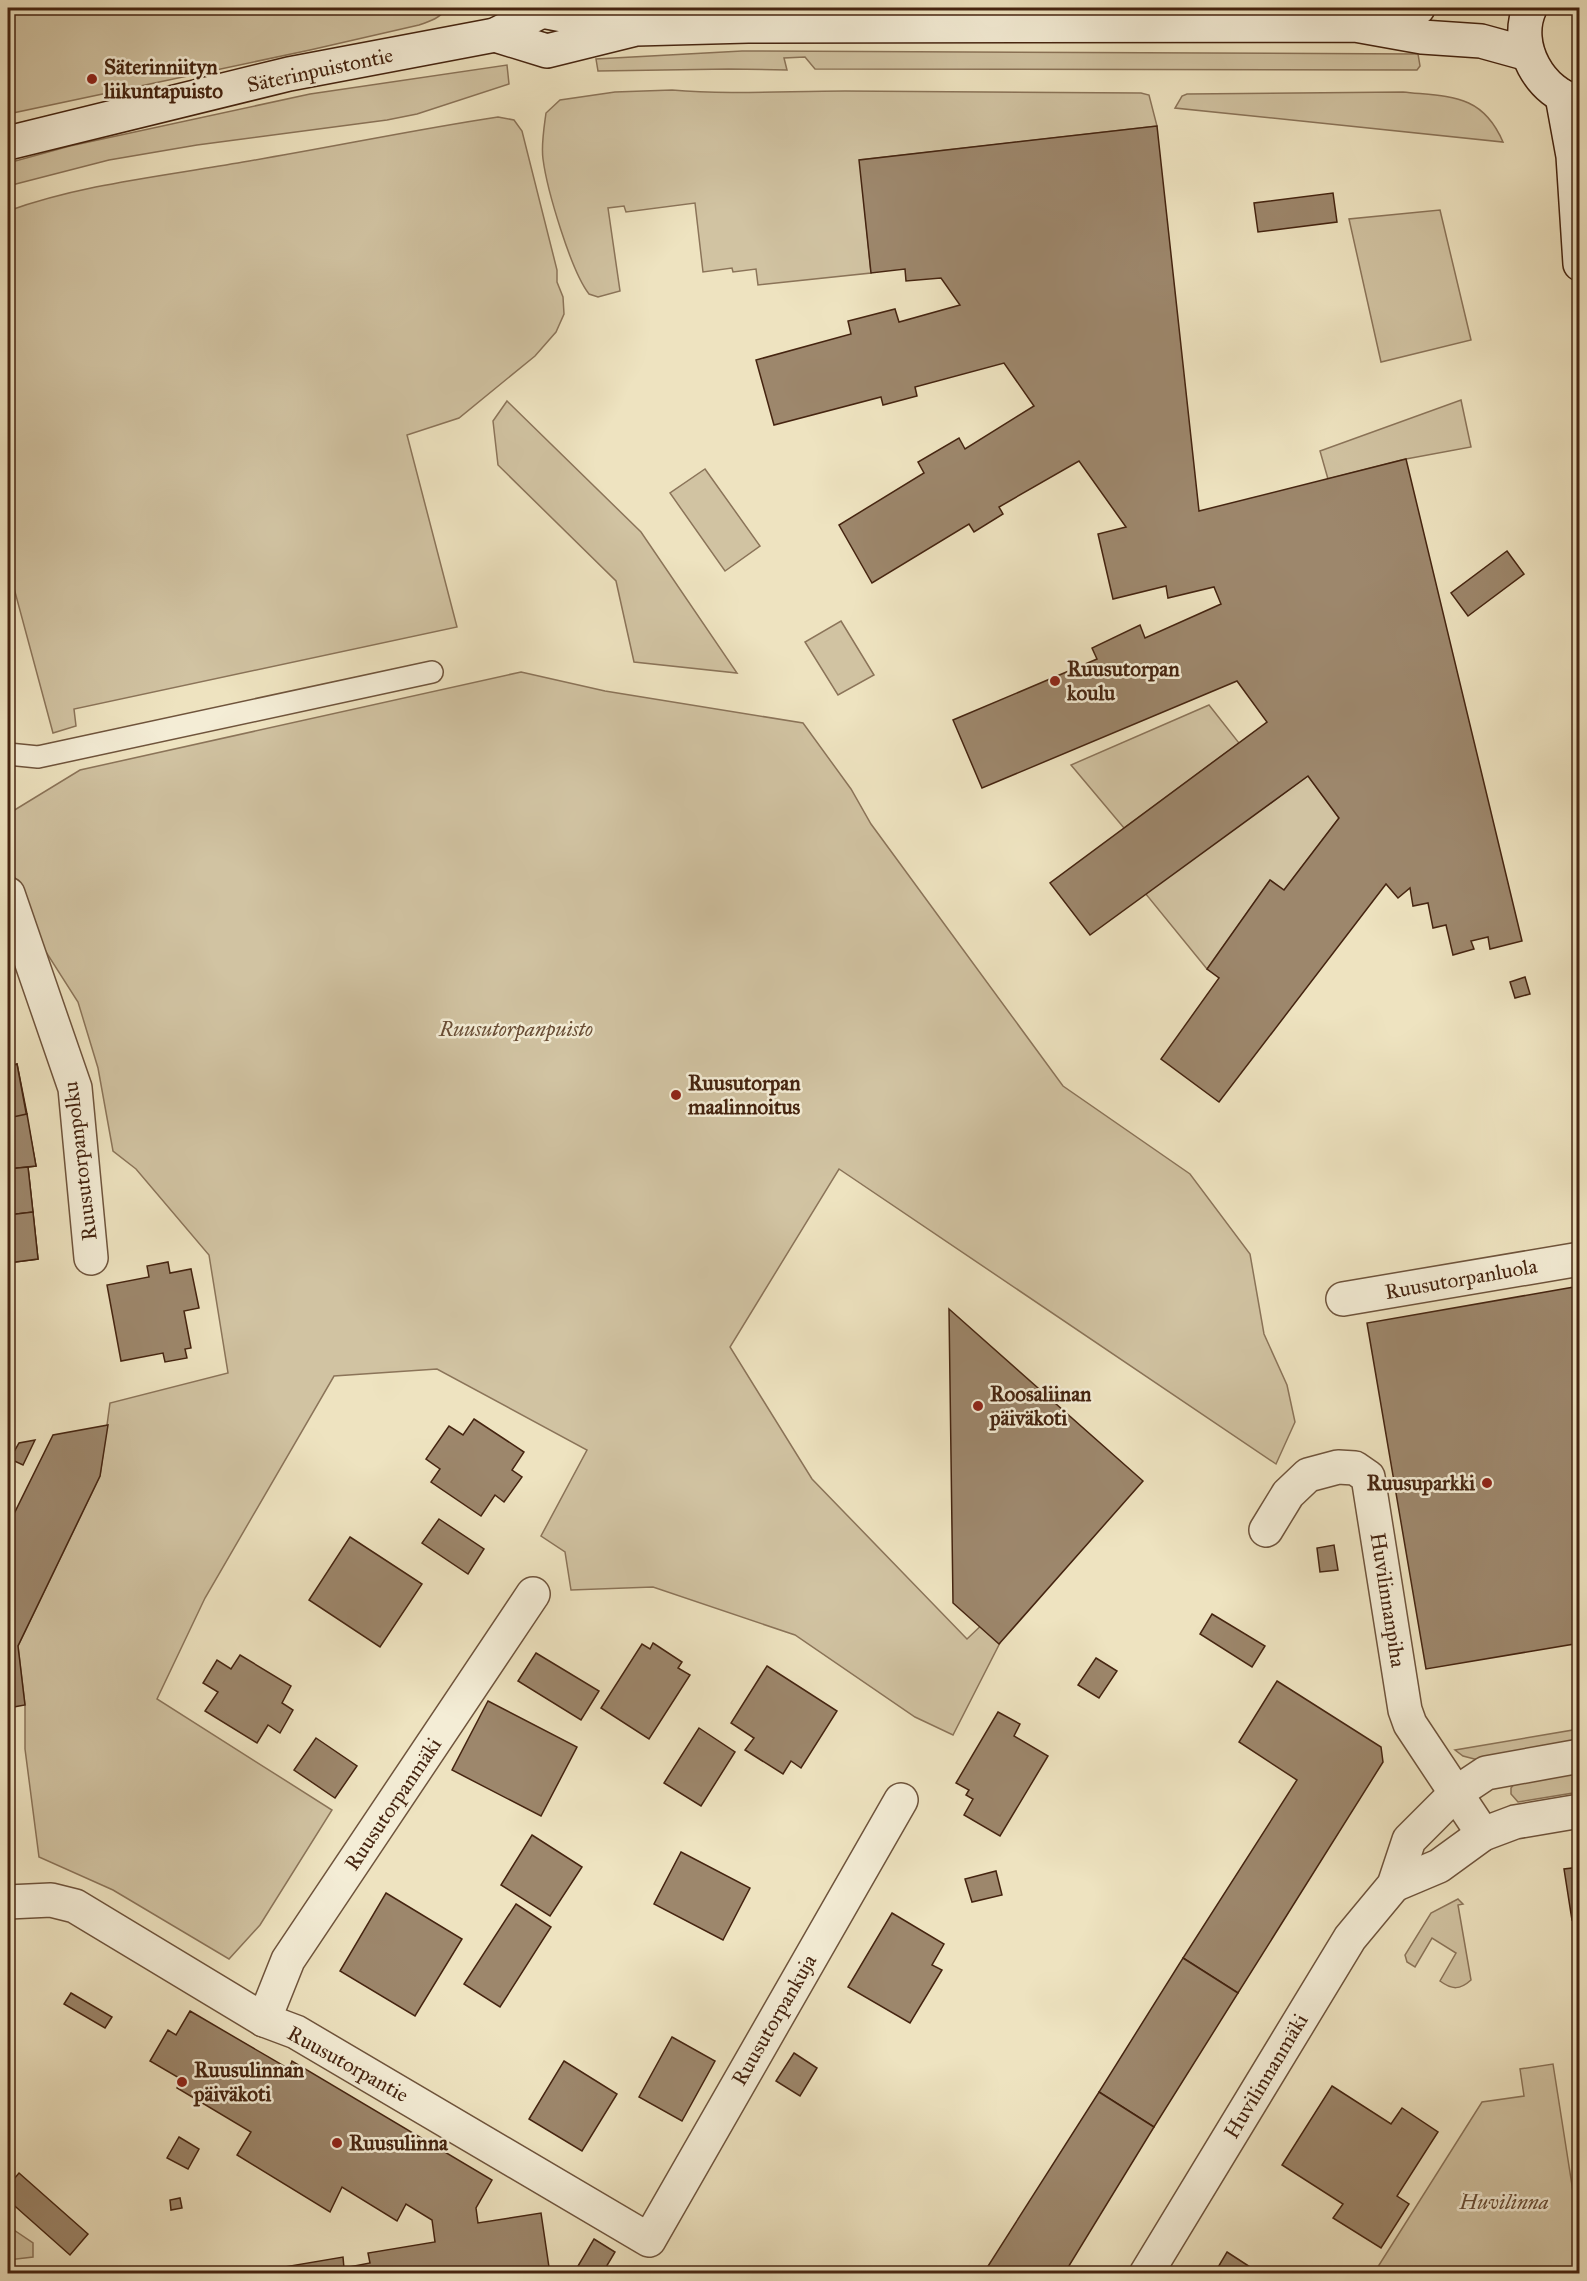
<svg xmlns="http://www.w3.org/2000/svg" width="1587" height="2281" font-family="'IM FELL Great Primer',serif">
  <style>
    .green { fill: #d1c3a2; stroke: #8b7459; stroke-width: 1.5 }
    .building { fill: #9d876c; stroke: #452410; stroke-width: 1.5 }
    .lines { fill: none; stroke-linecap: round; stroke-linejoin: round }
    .service-casing { stroke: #6f543c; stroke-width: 24 }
    .minor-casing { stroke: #6f543c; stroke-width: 36 }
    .secondary-casing { stroke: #452410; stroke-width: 36 }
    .service { stroke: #f4edd6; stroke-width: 21 }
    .minor { stroke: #f4edd6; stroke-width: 33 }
    .secondary { stroke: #f4edd6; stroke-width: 33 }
    .poi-dot { fill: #8f2418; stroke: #f4edd6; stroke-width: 2 }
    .labels { text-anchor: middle; stroke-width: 5; stroke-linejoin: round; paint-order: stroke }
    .poi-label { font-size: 21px; font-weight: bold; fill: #452410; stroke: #f4edd6; text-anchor: start }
    .street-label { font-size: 21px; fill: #452410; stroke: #f4edd6 }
    .park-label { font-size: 21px; font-style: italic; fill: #684c34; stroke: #f4edd6 }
  </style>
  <rect width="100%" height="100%" fill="#eee3c0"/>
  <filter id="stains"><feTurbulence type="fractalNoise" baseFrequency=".00333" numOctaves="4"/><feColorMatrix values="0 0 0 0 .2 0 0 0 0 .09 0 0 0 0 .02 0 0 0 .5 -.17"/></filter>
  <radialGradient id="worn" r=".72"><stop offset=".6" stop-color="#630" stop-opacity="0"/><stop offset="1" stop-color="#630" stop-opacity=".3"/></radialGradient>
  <!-- green -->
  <g class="green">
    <path d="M8,8H447C440,18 431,21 419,25L310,50L8,114Z"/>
    <path d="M742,51L1418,54L1420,66L1417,70L815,69L805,57L784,58L787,70L729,69L598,71L596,59Z"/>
    <path d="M507,65L509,84L417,114L387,120L197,145L109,160L8,186V163L70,146L310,94Z"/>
    <path d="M672,90C729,95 787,91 845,91C944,91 1043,92 1141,93L1149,95L1157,126L860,160L871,273L758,285L756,269L733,272L732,268L703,272L695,203L626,212L624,206L608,208L620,291L598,297L589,294C571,271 547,190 543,159C541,145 544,128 546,113L560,100L615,92Z"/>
    <path d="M1403,92C1449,97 1482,93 1503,142L1175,108L1182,96L1187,94Z"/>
    <path d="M498,117L514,120L522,131L557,270V282L563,297L564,314L556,332L535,356L459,418L407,435L457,627L74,709L76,726L53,733L8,566V211C83,184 164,176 243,162C328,148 412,130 498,117Z"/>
    <path d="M1440,210L1471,340L1381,362L1349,219Z"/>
    <path d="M1461,400L1471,447L1406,459L1328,479L1320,451Z"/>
    <path d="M507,401L641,532L737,673L634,662L616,581L498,465L493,421Z"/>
    <path d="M705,469L760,546L725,571L670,493Z"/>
    <path d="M841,621L874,675L838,695L805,642Z"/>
    <path d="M521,672L605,691L803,723L851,789L871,824L1063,1086L1190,1174L1250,1254L1264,1334L1287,1385L1295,1422L1276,1464L839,1169L730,1347L812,1479L967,1639L988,1619L1005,1633L953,1735L915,1717L795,1635L653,1587L571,1590L565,1552L541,1536L587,1450L437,1369L334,1376L205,1598L157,1699L332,1810L260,1925L229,1959L113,1890L39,1857L25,1749V1705L18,1646L100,1476L110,1403L228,1373L209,1255L136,1169L113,1151L98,1068L78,1002L39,941L8,860V814L80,770Z"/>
    <path d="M1209,705L1239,743L1124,828L1071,765Z"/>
    <path d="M1308,776L1339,818L1284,890L1270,880L1207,969L1145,893Z"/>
    <path d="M1579,1729V1744L1482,1761L1463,1756L1455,1750Z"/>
    <path d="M1579,1773V1792L1518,1802L1511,1794V1788L1514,1784Z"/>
    <path d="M1458,1899L1463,1904L1458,1905L1471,1980C1460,1990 1452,1990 1440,1981L1456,1953L1432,1938L1415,1967L1407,1962L1405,1955L1431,1913Z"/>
    <path d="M1553,2064L1579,2230V2273H1374L1482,2102L1524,2096L1520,2069Z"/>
    <path d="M8,2226L33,2243V2257L8,2260Z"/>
  </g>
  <!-- building -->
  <g class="building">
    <path d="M1157,126L1199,511L1406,459L1522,941L1490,949L1488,937L1471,941L1474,949L1453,955L1446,925L1433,928L1428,903L1413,906L1410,888L1398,898L1386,884L1219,1102L1161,1059L1219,978L1207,969L1270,880L1284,890L1339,818L1308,776L1090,935L1050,883L1267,722L1237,681L982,788L953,720L1097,659L1092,648L1140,625L1145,638L1221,604L1214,587L1168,598L1166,586L1113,599L1098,534L1126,527L1079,461L999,507L1003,514L974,532L969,524L872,583L839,525L924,473L918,462L959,438L965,449L1034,406L1004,363L915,387L917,396L883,405L881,397L774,425L756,360L851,334L848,321L860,318L895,309L899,322L960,305L941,278L906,281L905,269L871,273L859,160Z"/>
    <path d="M1333,193L1337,222L1258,232L1254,203Z"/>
    <path d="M1507,551L1524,574L1468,616L1451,593Z"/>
    <path d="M1525,977L1530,994L1515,998L1510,982Z"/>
    <path d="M17,1064L27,1114L8,1118V1067Z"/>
    <path d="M17,1064L36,1166L28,1167L38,1259L8,1263V1067Z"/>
    <path d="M27,1114L36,1166L8,1169V1118Z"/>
    <path d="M28,1167L33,1212L8,1215V1169Z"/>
    <path d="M33,1212L38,1259L8,1263V1215Z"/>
    <path d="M168,1262L170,1273L191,1269L199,1308L184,1311L191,1348L185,1349L187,1358L165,1362L163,1353L121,1361L107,1285L149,1277L147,1266Z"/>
    <path d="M1580,1286V1643L1426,1669L1367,1323Z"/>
    <path d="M949,1309L1143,1481L999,1644L953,1603Z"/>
    <path d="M474,1419L524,1452L512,1470L522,1477L504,1502L495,1495L481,1516L431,1482L440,1469L426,1459L449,1426L463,1435Z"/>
    <path d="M108,1425L100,1476L18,1646L25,1705L8,1708V1526L53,1435Z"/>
    <path d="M35,1440L23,1465L10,1459L19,1443Z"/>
    <path d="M439,1519L484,1549L468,1574L422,1543Z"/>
    <path d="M350,1537L422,1584L380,1647L309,1600Z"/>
    <path d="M1334,1545L1338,1570L1320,1572L1317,1548Z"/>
    <path d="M1212,1614L1265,1646L1252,1667L1200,1634Z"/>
    <path d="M653,1643L682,1662L678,1668L690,1675L649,1739L601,1708L642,1644L650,1649Z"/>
    <path d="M536,1653L599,1691L581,1720L518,1681Z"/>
    <path d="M240,1655L291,1686L282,1703L293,1710L280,1733L268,1725L257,1743L205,1711L218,1692L203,1683L217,1660L231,1669Z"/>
    <path d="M1096,1658L1117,1671L1099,1698L1078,1685Z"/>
    <path d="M767,1666L837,1711L801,1768L791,1761L783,1774L745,1750L754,1738L731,1723Z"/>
    <path d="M1277,1681L1381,1747L1383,1762L1238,1993L1183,1958L1297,1780L1239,1742Z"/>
    <path d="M488,1701L577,1747L541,1816L452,1770Z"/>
    <path d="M998,1712L1020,1724L1014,1736L1048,1756L1000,1836L964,1815L973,1799L966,1795L969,1790L956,1783Z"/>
    <path d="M699,1728L735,1752L701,1806L664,1783Z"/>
    <path d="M316,1738L357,1766L335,1798L294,1770Z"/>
    <path d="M532,1835L582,1867L550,1916L501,1885Z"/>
    <path d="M681,1852L750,1888L723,1940L654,1904Z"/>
    <path d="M1580,1867V1918L1572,1920L1564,1869Z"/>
    <path d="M996,1871L1002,1895L972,1902L965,1879Z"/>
    <path d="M386,1893L462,1939L415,2016L340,1971Z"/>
    <path d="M516,1904L551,1927L500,2007L464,1984Z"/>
    <path d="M892,1913L944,1944L932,1965L942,1970L910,2023L848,1987Z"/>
    <path d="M1183,1958L1238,1993L1154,2127L1099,2092Z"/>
    <path d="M71,1993L112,2017L105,2028L64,2004Z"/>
    <path d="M190,2011L289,2069L292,2061L492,2180L476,2208L478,2223L541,2213L550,2274H285L284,2267L343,2257L344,2268L370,2263L368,2253L435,2242L432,2220L406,2204L397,2221L342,2187L330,2212L237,2155L251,2132L177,2088L181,2079L150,2061L168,2030L176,2035Z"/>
    <path d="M672,2037L715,2061L682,2121L639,2097Z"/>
    <path d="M794,2053L817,2068L800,2096L776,2081Z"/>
    <path d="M564,2061L617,2094L582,2151L529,2119Z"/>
    <path d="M1332,2086L1391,2124L1402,2108L1438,2132L1397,2196L1409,2204L1381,2248L1333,2218L1343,2204L1282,2165Z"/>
    <path d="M1099,2092L1154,2127L1064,2274H983Z"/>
    <path d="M179,2137L199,2149L188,2169L167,2158Z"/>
    <path d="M19,2173L88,2234L70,2255L8,2200V2186Z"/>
    <path d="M180,2198L182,2208L171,2210L170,2200Z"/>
    <path d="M594,2239L615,2252L602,2274H590L578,2266Z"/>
    <path d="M1227,2252L1261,2274H1214Z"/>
  </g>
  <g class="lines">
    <defs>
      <path id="service" d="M8,754L38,757L432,672"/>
      <g id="minor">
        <path d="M8,894L75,1088L91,1258"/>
        <path d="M1343,1299L1580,1259"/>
        <path d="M1266,1530L1288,1494L1308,1475L1338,1467L1355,1468L1368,1477L1405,1710L1410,1724L1483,1834"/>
        <path d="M1394,1885L1439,1866L1483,1834L1515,1822L1580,1811"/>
        <path d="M8,1902L51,1900L75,1906L264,2020L296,2032L649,2240L901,1800"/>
        <path d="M264,2020L288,1960L533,1594"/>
        <path d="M1146,2274L1350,1938L1394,1885L1409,1840L1456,1793L1486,1773L1580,1756"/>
      </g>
      <g id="secondary">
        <path d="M1530,8C1513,45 1540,94 1580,103"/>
        <path d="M1362,23L1418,8"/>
        <path d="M495,35L547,51L636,29L748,26L1355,25L1422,37L1481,41L1528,54"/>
        <path d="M1562,96L1573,156L1580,264"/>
        <path d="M8,143L289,74L495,35L542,11L625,27"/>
      </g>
    </defs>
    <!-- service casing -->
    <use href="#service" class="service-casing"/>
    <!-- minor casing -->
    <use href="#minor" class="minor-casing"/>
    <!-- secondary casing -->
    <use href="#secondary" class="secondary-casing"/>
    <!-- service -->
    <use href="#service" class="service"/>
    <!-- minor -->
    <use href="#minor" class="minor"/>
    <!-- secondary -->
    <use href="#secondary" class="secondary"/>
  </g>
  <!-- markers -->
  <g class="poi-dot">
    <circle cx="92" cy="79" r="6"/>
    <circle cx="1055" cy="681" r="6"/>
    <circle cx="676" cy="1095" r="6"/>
    <circle cx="978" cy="1406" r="6"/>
    <circle cx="1487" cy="1483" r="6"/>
    <circle cx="182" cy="2082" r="6"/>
    <circle cx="337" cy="2143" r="6"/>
  </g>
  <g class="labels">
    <!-- poi labels -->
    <g class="poi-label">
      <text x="104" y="74">Säterinniityn<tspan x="104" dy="24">liikuntapuisto</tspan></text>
      <text x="1067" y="676">Ruusutorpan<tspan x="1067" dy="24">koulu</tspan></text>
      <text x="688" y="1090">Ruusutorpan<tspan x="688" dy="24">maalinnoitus</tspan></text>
      <text x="990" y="1401">Roosaliinan<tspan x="990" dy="24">päiväkoti</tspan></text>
      <text x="1475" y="1490" text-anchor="end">Ruusuparkki</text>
      <text x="194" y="2077">Ruusulinnan<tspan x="194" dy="24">päiväkoti</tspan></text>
      <text x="349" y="2150">Ruusulinna</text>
    </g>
    <!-- street labels -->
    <g class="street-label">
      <text transform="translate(320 70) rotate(-12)" y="7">Säterinpuistontie</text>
      <text transform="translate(80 1161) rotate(-97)" y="7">Ruusutorpanpolku</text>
      <text transform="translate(1461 1279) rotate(-10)" y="7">Ruusutorpanluola</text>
      <text transform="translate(1388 1600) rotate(81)" y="7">Huvilinnanpiha</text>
      <text transform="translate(393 1804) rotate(-56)" y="7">Ruusutorpanmäki</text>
      <text transform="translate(774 2020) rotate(-60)" y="7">Ruusutorpankuja</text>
      <text transform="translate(348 2064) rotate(29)" y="7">Ruusutorpantie</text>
      <text transform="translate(1266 2076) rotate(-59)" y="7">Huvilinnanmäki</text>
    </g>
    <!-- park labels -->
    <g class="park-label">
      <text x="516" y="1036">Ruusutorpanpuisto</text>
      <text x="1504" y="2209">Huvilinna</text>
    </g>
  </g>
  <!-- margin -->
  <rect width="1587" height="2281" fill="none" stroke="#eee3c0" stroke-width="30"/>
  <rect x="9" y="9" width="1569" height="2263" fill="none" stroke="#452410" stroke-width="3"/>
  <rect x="15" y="15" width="1557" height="2251" fill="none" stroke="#452410" stroke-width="1.5"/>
  <rect width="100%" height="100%" filter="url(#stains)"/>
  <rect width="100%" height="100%" fill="url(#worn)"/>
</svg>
